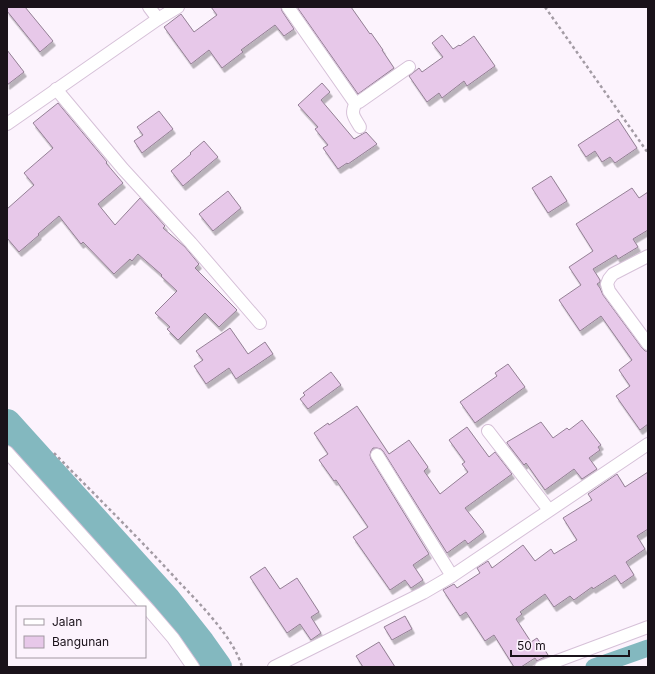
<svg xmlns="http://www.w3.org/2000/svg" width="655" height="674" font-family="Inter,sans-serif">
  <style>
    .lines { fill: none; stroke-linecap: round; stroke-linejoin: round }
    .canal { stroke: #83b8bf; stroke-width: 17 }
    .river { stroke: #83b8bf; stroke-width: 28 }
    .building { fill: #e7c8e9; stroke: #948095; filter: url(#shadow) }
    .street-casing { stroke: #d6c1d8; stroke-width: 14 }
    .path { stroke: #a39ba4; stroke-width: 2.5; stroke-dasharray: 3 3; stroke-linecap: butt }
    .street { stroke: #fff; stroke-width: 12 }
  </style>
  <defs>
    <filter id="shadow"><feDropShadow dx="2.5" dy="4.5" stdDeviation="0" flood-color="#0004"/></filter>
  </defs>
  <rect width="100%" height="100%" fill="#fcf3fd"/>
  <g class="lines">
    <!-- canal -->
    <path class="canal" d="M594,667L648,648"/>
    <!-- river -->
    <path class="river" d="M7,423L167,600L201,643L218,667"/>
  </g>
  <!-- building -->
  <g class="building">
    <path d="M7,7H25L53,41L40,52L7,11Z"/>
    <path d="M211,7H281L282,11L294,29L284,36L275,25L241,50L243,52L222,68L209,50L191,64L164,27L181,14L194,32L217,15Z"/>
    <path d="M297,7H351L370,34L371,33L383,50H382L394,68L358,94Z"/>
    <path d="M442,35L453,49L459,45L460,46L474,36L495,66L467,86L464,81L442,98L439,93L427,102L409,76L419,68L422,72L443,57L432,43Z"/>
    <path d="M7,50L24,72L7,85Z"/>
    <path d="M322,83L330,92L321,100L354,139L366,132L377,144L348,164L347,163L338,169L323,148L328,145L315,129L318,127L298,105Z"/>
    <path d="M58,103L107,162L106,163L123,183L98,204L115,225L140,198L165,226L163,228L185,247L199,264L195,268L237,310L219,327L205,313L178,340L167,329L170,327L155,313L177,291L161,276L162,275L138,254L132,261L130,259L114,274L83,242L81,244L59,216L38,234L39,235L19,252L7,238V209L34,185L24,173L53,148L33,123Z"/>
    <path d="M159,111L173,129L142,153L134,141L143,135L137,127Z"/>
    <path d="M618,119L637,148L615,163L610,157L602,162L595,151L586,157L578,145Z"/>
    <path d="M204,141L218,157L183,186L171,171L191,154L190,153Z"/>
    <path d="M551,176L567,201L548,213L532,188Z"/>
    <path d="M632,188L639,198L648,192V230L633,239L638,247L618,259L616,255L593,269L600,280V282L597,284L600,288L603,295L642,348L645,351H648V424L640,430L616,396L630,386L619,370L632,360L601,316L580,331L559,300L581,285L569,267L593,251L576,224Z"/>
    <path d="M228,191L241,208L213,231L199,214Z"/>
    <path d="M230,328L248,354L265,342L273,354L236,379L229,368L206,384L194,366L203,360L196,351Z"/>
    <path d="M508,364L525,387L475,423L460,402L497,376L495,373Z"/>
    <path d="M331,372L341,385L308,409L300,399L305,395L303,393Z"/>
    <path d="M357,406L389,454L409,440L428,467L424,471L440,494L468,472L462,464L465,462L449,440L467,427L489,457L495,452L512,474L465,508L484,532L468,544L465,540L447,553L383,451L381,449L377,448H373L371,451L370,455L371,459L429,554L413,565L423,580L411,588L405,580L390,590L353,537L368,527L336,480L334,481L319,460L328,454L314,433L328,423L329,425Z"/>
    <path d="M582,420L601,445L598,447L600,450L589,458L597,469L582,479L574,469L545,490L526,463L524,465L507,443V442L541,422L553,438L567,428L569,430Z"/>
    <path d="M648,472V529L637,536L645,549L626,562L634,575L621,584L615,575L593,589L592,587L574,600L570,596L554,607L545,594L520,612L522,614L516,619L531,642L537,638L548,655L537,661L535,658L521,667H514L494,635L485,641L466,612L460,616L443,590L454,584L457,588L480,573L477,568L488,561L492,568L523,545L535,561L551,549L554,554L577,540L563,518L592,500L588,494L617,474L625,487Z"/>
    <path d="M265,567L280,589L297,578L319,612L311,617L321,633L311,640L300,624L287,633L250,577Z"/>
    <path d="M405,616L412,629L392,640L384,627Z"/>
    <path d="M379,642L395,667H363L356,656Z"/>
  </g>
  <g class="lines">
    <defs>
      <g id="street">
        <path d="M149,7L158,19"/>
        <path d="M288,7L353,100L356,102H359L409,67"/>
        <path d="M56,89L123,169L191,243L260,323"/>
        <path d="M356,102C350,115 354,116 360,127"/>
        <path d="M7,124L158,19L178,7"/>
        <path d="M648,256L613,274L609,279L607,284L609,291L648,344"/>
        <path d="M488,431L549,510"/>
        <path d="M7,452L149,610L173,638L193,667"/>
        <path d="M377,455L452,576"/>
        <path d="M274,667L423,593L452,576L648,444"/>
        <path d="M541,667L648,627"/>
      </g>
    </defs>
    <!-- street casing -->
    <use href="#street" class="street-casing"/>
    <!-- path -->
    <g class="path">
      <path d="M545,7L648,153"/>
      <path d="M54,453C96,496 139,538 179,582C200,604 234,638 242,667"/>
    </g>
    <!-- street -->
    <use href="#street" class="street"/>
  </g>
  <!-- border -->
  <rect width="655" height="674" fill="none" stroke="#1a121a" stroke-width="16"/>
  <!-- legend -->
  <rect x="16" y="606" width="130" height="52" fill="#fcf3fd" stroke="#a299a2"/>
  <rect x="24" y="619" width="20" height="6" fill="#ffffff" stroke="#a299a2"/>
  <text x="52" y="626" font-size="12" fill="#1a121a">Jalan</text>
  <rect x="24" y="636" width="20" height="12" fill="#e7c8e9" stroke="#a299a2"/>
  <text x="52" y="646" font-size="12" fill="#1a121a">Bangunan</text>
  <!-- scale -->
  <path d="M511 650v6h118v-6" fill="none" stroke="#1a121a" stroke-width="2"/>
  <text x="517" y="650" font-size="12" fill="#1a121a" stroke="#fcf3fd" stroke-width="3" paint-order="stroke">50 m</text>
</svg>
